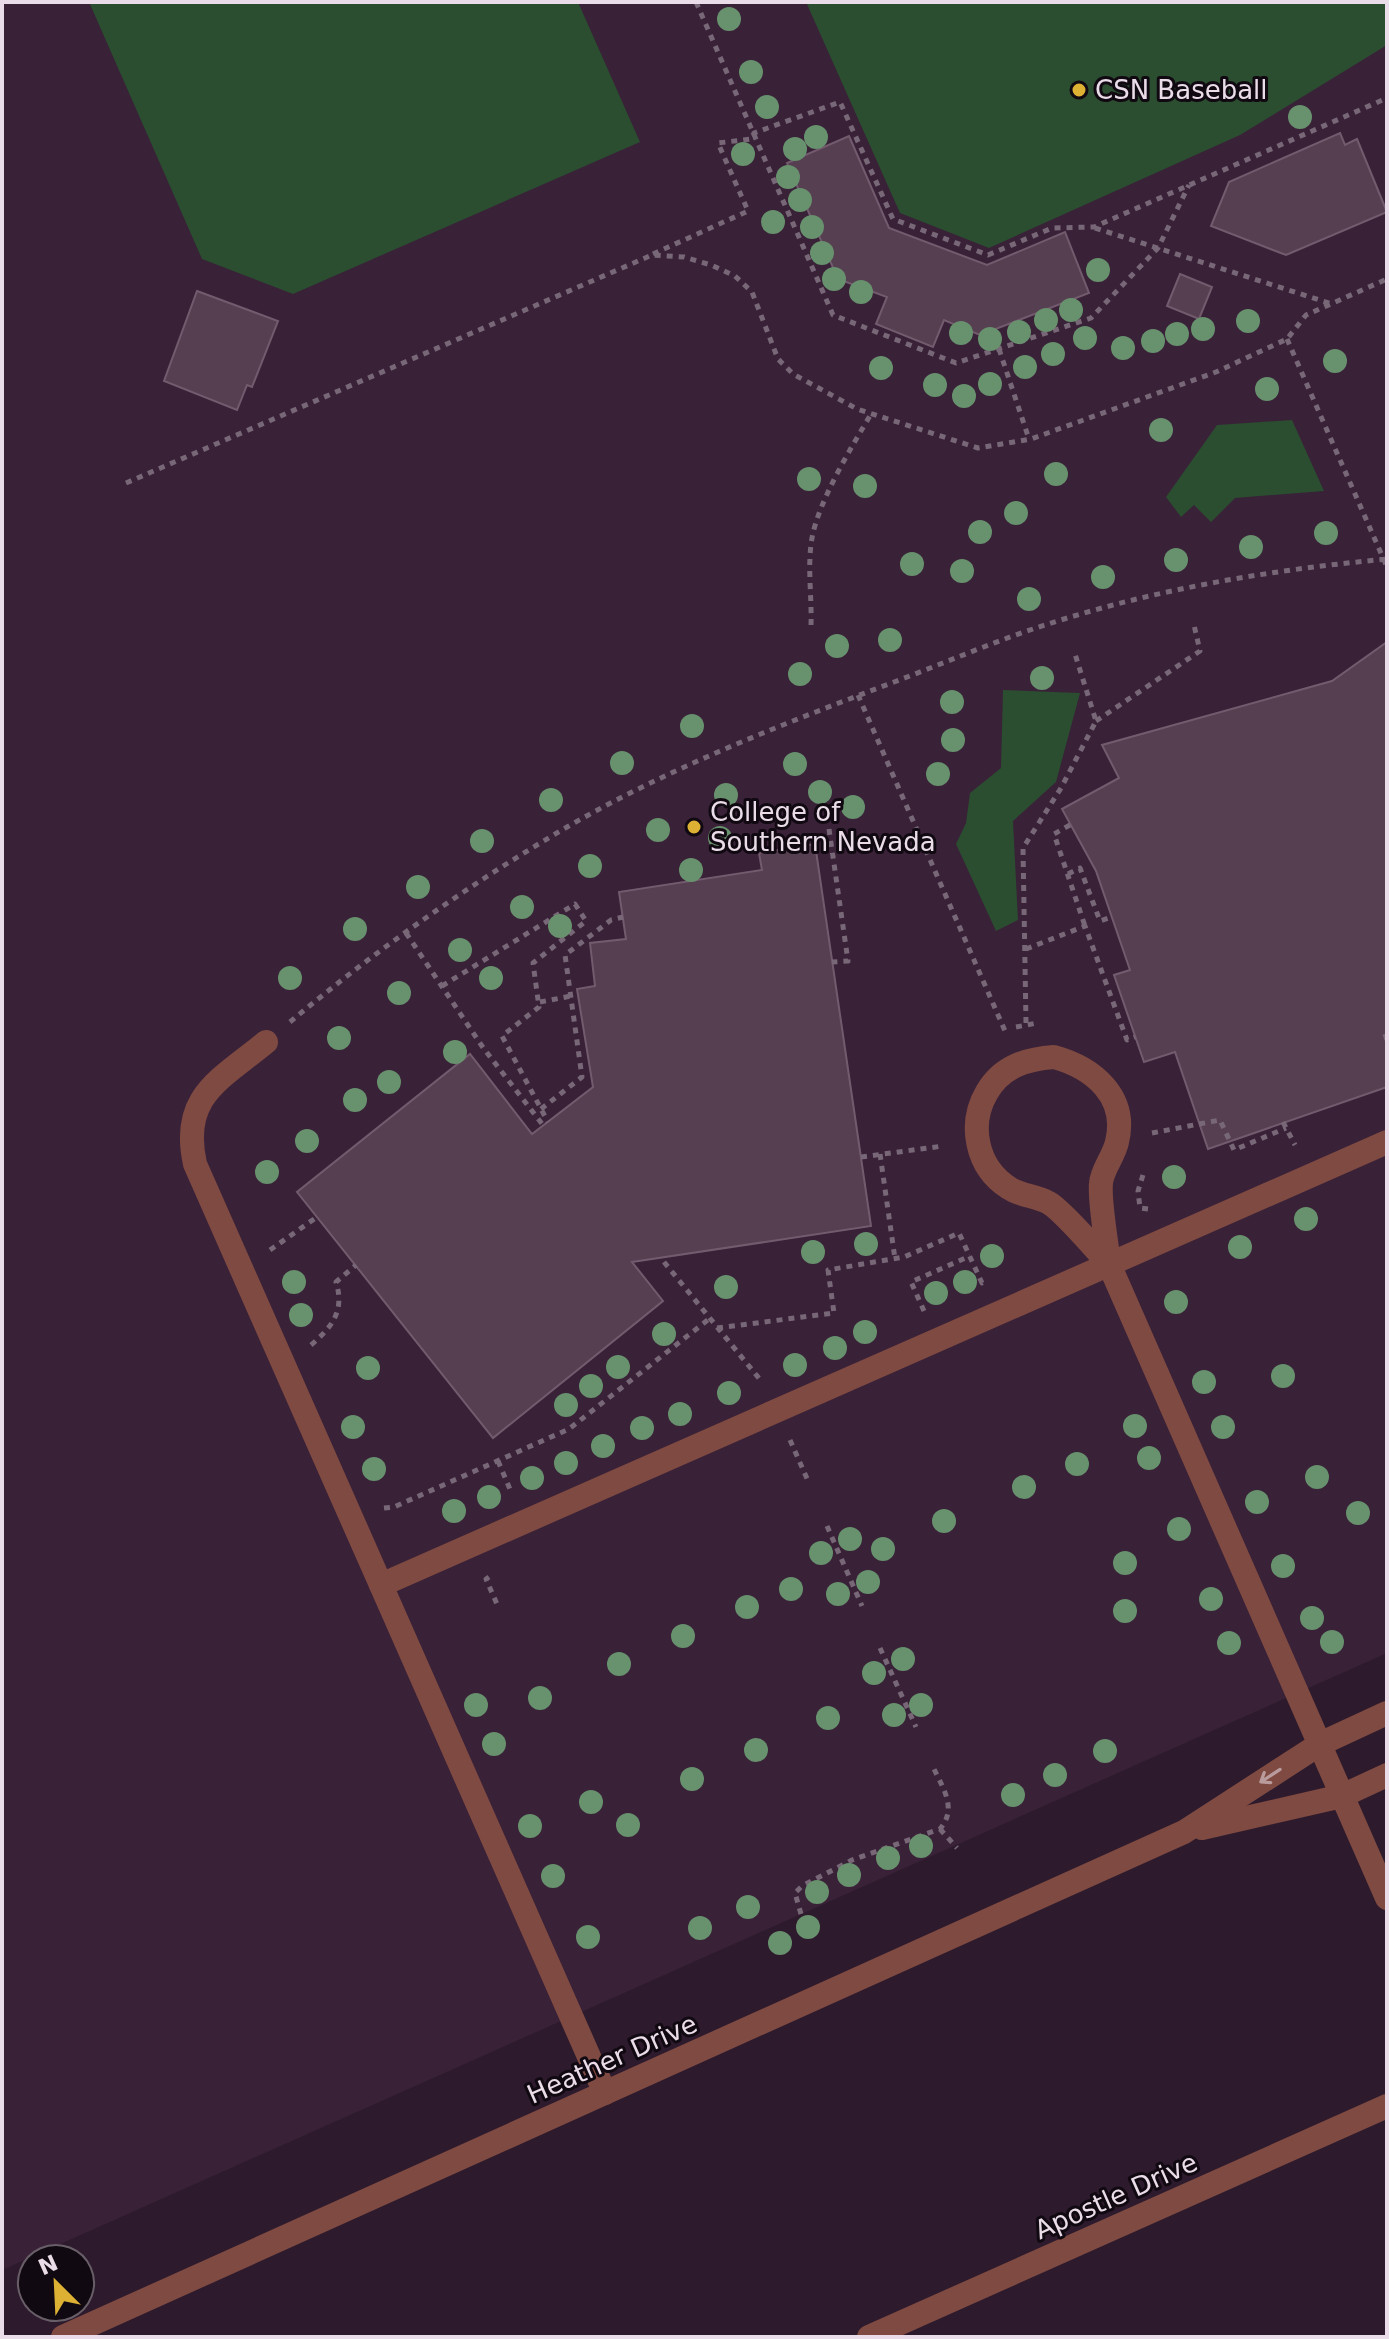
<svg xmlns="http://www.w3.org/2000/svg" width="1389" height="2339" font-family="'DejaVu Sans',sans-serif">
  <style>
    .built { fill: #392138 }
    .green { fill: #2b4d30 }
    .building { fill: #563f51; stroke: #735b6e; stroke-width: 2 }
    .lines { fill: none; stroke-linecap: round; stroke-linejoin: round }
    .path { stroke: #776777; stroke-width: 5; stroke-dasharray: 6 6; stroke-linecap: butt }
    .minor { stroke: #7f4a41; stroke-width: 24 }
    .tree { fill: #68916e }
    .oneway { stroke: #ba9b9d }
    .poi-dot { fill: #ddb133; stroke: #110911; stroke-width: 3 }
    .labels { text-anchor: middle; stroke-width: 6; stroke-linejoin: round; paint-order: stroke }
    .poi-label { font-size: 26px; fill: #eadde9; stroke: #110911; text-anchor: start }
    .street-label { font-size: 26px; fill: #eadde9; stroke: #110911 }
  </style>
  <rect width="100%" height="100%" fill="#2d1b2d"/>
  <!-- built -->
  <path class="built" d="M2,2H1387V1653L2,2270Z"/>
  <!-- green -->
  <g class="green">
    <path d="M89,2H578L640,142L293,294L202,259Z"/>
    <path d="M806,2H1387V45L1240,135L989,248L900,213Z"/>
    <path d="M1292,420L1324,491L1235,498L1211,522L1194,505L1181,517L1166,497L1217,425Z"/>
    <path d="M1003,690L1080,693L1056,782L1013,821L1018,920L996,931L956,844L966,823L970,793L1001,768Z"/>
  </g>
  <!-- building -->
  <g class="building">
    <path d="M1340,133L1345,145L1357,139L1387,212L1286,255L1211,226L1229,182Z"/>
    <path d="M849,136L889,228L987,265L1065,232L1089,293L980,335L944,320L933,347L876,324L887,297L838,279L787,163Z"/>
    <path d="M1180,274L1212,287L1199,319L1167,306Z"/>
    <path d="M197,291L278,321L252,387L247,385L237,410L164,381Z"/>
    <path d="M1387,642V1087L1208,1149L1175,1052L1144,1062L1114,975L1130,970L1096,871L1062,809L1119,778L1102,745L1332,681Z"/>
    <path d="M815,844L871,1226L632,1262L663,1301L493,1438L297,1192L470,1054L532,1134L593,1087L577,989L595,986L590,943L626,939L619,892L762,870L759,853Z"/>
  </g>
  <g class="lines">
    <!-- path -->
    <g class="path">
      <path d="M696,2L833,315L956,363L1091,318L1158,248L1189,185"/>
      <path d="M1095,228L1332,304"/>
      <path d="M653,254L748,211L718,143L751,139L754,133L840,102L893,219L988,255L1052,228L1094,227L1387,98"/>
      <path d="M1287,339L1387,567"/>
      <path d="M999,349L1029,439"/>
      <path d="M126,483L652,255L684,257L711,265L735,276L752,292L778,359L793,374L857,409L978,448L1031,439L1216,372L1287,339L1306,315L1387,279"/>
      <path d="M811,625C812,597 807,566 812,538C819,500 851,448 871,414"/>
      <path d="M858,695L1005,1031"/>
      <path d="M1096,721L1200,651L1194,625"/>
      <path d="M1070,825L1054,834L1085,926"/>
      <path d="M829,829L848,961L832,962"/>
      <path d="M1068,874L1080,868L1100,921L1112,917"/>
      <path d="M406,933L484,1049L543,1125"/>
      <path d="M1026,949L1085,926L1127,1040L1135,1037"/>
      <path d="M442,986L575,904L586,921L533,963L539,1007L502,1036L548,1122"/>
      <path d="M540,1002L571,996"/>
      <path d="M290,1022C376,950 470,884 567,827C671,767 783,724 894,682C942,664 988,644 1036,628C1149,590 1269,570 1387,559"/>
      <path d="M1026,1023L1023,848L1061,788L1096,721L1075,654"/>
      <path d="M1016,1027L1037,1023"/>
      <path d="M1385,1034L1387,1040"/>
      <path d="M541,1109L582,1077L565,955L611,920L623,917"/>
      <path d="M1283,1122L1295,1145"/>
      <path d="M1152,1133L1220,1120L1234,1150L1286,1128"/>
      <path d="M880,1154L895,1259"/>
      <path d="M861,1157L943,1146"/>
      <path d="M1143,1175L1138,1191L1140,1208L1148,1209"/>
      <path d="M270,1250L317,1217"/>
      <path d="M664,1262L762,1382"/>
      <path d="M924,1311L911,1282L970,1256"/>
      <path d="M717,1328L834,1313L828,1270L904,1257L959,1233L982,1283L985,1281"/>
      <path d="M311,1345C332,1327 345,1311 336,1282L356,1265"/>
      <path d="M790,1440L809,1483"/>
      <path d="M498,1461L512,1494"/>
      <path d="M384,1508L394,1507L569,1429L709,1319"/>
      <path d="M827,1526L862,1606"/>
      <path d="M489,1577L486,1579L497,1604"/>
      <path d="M880,1648L916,1727"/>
      <path d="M940,1829L957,1848"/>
      <path d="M801,1914L795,1893L802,1886L852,1860L940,1829C957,1809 944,1790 934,1769"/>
    </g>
    <!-- minor -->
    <g class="minor">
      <path d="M266,1042C220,1080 180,1096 195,1164L381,1585"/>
      <path d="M1054,1057C1094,1068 1128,1097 1117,1142C1114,1156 1102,1170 1101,1183C1099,1201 1107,1244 1109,1264C1097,1251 1062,1210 1049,1203C1037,1196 1021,1196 1009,1188C976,1167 968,1124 987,1092C1002,1066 1027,1059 1054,1057Z"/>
      <path d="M1109,1264L1387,1898"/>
      <path d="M1202,1828L1342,1796L1387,1775"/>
      <path d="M605,2093L381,1585L1387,1142"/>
      <path d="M63,2337L1184,1832L1320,1744L1387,1713"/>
      <path d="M869,2337L1387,2106"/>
    </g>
  </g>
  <!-- trees -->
  <g class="tree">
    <circle cx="729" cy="19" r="12"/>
    <circle cx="751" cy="72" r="12"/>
    <circle cx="767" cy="107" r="12"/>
    <circle cx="1300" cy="117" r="12"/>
    <circle cx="816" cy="137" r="12"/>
    <circle cx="795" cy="149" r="12"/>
    <circle cx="743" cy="154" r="12"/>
    <circle cx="788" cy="177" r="12"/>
    <circle cx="800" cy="200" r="12"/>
    <circle cx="773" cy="222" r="12"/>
    <circle cx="812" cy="227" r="12"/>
    <circle cx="822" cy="253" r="12"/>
    <circle cx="1098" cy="270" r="12"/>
    <circle cx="834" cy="279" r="12"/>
    <circle cx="861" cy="292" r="12"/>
    <circle cx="1071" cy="310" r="12"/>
    <circle cx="1046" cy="320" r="12"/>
    <circle cx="1248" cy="321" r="12"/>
    <circle cx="1203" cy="329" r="12"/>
    <circle cx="1019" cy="332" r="12"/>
    <circle cx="961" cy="333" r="12"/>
    <circle cx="1177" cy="334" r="12"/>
    <circle cx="1085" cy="338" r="12"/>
    <circle cx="990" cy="339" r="12"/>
    <circle cx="1153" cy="341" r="12"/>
    <circle cx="1123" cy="348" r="12"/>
    <circle cx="1053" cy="354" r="12"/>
    <circle cx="1335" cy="361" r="12"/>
    <circle cx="1025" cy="367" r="12"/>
    <circle cx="881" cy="368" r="12"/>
    <circle cx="990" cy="384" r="12"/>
    <circle cx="935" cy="385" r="12"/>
    <circle cx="1267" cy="389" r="12"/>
    <circle cx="964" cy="396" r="12"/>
    <circle cx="1161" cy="430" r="12"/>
    <circle cx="1056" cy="474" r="12"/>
    <circle cx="809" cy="479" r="12"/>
    <circle cx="865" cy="486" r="12"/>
    <circle cx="1016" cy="513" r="12"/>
    <circle cx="980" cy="532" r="12"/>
    <circle cx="1326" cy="533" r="12"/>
    <circle cx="1251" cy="547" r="12"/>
    <circle cx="1176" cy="560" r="12"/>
    <circle cx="912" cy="564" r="12"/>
    <circle cx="962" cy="571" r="12"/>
    <circle cx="1103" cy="577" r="12"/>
    <circle cx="1029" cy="599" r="12"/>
    <circle cx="890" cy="640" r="12"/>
    <circle cx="837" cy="646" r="12"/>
    <circle cx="800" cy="674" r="12"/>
    <circle cx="1042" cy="678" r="12"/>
    <circle cx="952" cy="702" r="12"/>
    <circle cx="692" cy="726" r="12"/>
    <circle cx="953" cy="740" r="12"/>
    <circle cx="622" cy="763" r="12"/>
    <circle cx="795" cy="764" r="12"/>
    <circle cx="938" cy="774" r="12"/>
    <circle cx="820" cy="792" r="12"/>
    <circle cx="726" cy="795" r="12"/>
    <circle cx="551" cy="800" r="12"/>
    <circle cx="853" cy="807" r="12"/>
    <circle cx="658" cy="830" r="12"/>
    <circle cx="720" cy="838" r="12"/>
    <circle cx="482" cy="841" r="12"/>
    <circle cx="590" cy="866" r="12"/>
    <circle cx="691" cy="870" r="12"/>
    <circle cx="418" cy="887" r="12"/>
    <circle cx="522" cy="907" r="12"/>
    <circle cx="560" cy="926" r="12"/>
    <circle cx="355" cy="929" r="12"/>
    <circle cx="460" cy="950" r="12"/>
    <circle cx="290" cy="978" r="12"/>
    <circle cx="491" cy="978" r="12"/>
    <circle cx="399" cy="993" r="12"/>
    <circle cx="339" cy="1038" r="12"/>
    <circle cx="455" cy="1052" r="12"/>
    <circle cx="389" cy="1082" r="12"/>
    <circle cx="355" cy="1100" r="12"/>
    <circle cx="307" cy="1141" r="12"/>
    <circle cx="267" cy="1172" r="12"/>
    <circle cx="1174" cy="1177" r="12"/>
    <circle cx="1306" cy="1219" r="12"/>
    <circle cx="866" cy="1244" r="12"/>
    <circle cx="1240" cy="1247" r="12"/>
    <circle cx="813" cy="1252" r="12"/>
    <circle cx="992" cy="1256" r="12"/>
    <circle cx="294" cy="1282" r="12"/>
    <circle cx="965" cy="1282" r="12"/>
    <circle cx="726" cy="1287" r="12"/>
    <circle cx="936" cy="1293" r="12"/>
    <circle cx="1176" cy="1302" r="12"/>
    <circle cx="301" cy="1315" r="12"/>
    <circle cx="865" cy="1332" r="12"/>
    <circle cx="664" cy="1334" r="12"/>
    <circle cx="835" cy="1348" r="12"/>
    <circle cx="795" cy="1365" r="12"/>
    <circle cx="618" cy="1367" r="12"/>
    <circle cx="368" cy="1368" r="12"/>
    <circle cx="1283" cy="1376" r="12"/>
    <circle cx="1204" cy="1382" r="12"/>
    <circle cx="591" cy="1386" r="12"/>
    <circle cx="729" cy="1393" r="12"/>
    <circle cx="566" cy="1405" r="12"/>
    <circle cx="680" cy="1414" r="12"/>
    <circle cx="1135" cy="1426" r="12"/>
    <circle cx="353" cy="1427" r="12"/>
    <circle cx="1223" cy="1427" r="12"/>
    <circle cx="642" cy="1428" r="12"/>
    <circle cx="603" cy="1446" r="12"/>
    <circle cx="1149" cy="1458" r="12"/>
    <circle cx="566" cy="1463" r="12"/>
    <circle cx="1077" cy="1464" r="12"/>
    <circle cx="374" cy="1469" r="12"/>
    <circle cx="1317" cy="1477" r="12"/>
    <circle cx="532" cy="1478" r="12"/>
    <circle cx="1024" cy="1487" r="12"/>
    <circle cx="489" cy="1497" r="12"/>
    <circle cx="1257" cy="1502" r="12"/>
    <circle cx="454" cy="1511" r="12"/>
    <circle cx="1358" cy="1513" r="12"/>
    <circle cx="944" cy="1521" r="12"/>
    <circle cx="1179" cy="1529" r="12"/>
    <circle cx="850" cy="1539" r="12"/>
    <circle cx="883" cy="1549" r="12"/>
    <circle cx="821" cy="1553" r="12"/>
    <circle cx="1125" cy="1563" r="12"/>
    <circle cx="1283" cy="1566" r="12"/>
    <circle cx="868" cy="1582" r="12"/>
    <circle cx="791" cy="1589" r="12"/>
    <circle cx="838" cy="1594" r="12"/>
    <circle cx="1211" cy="1599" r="12"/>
    <circle cx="747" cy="1607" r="12"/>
    <circle cx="1125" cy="1611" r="12"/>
    <circle cx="1312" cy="1618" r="12"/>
    <circle cx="683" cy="1636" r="12"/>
    <circle cx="1332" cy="1642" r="12"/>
    <circle cx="1229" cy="1643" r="12"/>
    <circle cx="903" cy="1659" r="12"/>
    <circle cx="619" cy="1664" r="12"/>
    <circle cx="874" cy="1673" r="12"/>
    <circle cx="540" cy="1698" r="12"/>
    <circle cx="476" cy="1705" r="12"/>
    <circle cx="921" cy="1705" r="12"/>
    <circle cx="894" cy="1715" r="12"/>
    <circle cx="828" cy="1718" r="12"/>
    <circle cx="494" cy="1744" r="12"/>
    <circle cx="756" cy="1750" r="12"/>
    <circle cx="1105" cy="1751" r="12"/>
    <circle cx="1055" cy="1775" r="12"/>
    <circle cx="692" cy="1779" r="12"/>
    <circle cx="1013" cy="1795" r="12"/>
    <circle cx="591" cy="1802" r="12"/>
    <circle cx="628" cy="1825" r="12"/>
    <circle cx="530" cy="1826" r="12"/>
    <circle cx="921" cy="1846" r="12"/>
    <circle cx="888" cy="1858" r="12"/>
    <circle cx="849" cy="1875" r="12"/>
    <circle cx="553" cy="1876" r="12"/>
    <circle cx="817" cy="1892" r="12"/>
    <circle cx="748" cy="1907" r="12"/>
    <circle cx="808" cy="1927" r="12"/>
    <circle cx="700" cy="1928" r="12"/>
    <circle cx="588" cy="1937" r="12"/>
    <circle cx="780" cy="1943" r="12"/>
  </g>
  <!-- one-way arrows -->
  <defs><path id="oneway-shaft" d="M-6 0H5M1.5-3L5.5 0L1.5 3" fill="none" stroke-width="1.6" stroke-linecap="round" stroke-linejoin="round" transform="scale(2)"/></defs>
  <use class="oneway" href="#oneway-shaft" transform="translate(1270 1776) rotate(147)"/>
  <!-- markers -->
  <g class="poi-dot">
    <circle cx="1079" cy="90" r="8"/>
    <circle cx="694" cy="827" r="8"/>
  </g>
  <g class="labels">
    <!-- poi labels -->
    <g class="poi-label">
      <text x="1095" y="99">CSN Baseball</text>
      <text x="710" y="821">College of<tspan x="710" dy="30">Southern Nevada</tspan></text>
    </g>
    <!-- street labels -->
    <g class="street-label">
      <text transform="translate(612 2059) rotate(-24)" y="9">Heather Drive</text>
      <text transform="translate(1116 2196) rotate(-24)" y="9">Apostle Drive</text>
    </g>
  </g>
  <!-- border -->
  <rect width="1389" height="2339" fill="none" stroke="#eadde9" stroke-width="8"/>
  <!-- north arrow -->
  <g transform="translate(56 2283) rotate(336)"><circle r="38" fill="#110911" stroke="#685e67" stroke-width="2"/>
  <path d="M0-6L14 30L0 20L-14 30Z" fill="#ddb133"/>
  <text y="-12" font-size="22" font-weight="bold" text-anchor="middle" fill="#eadde9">N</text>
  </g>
</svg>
